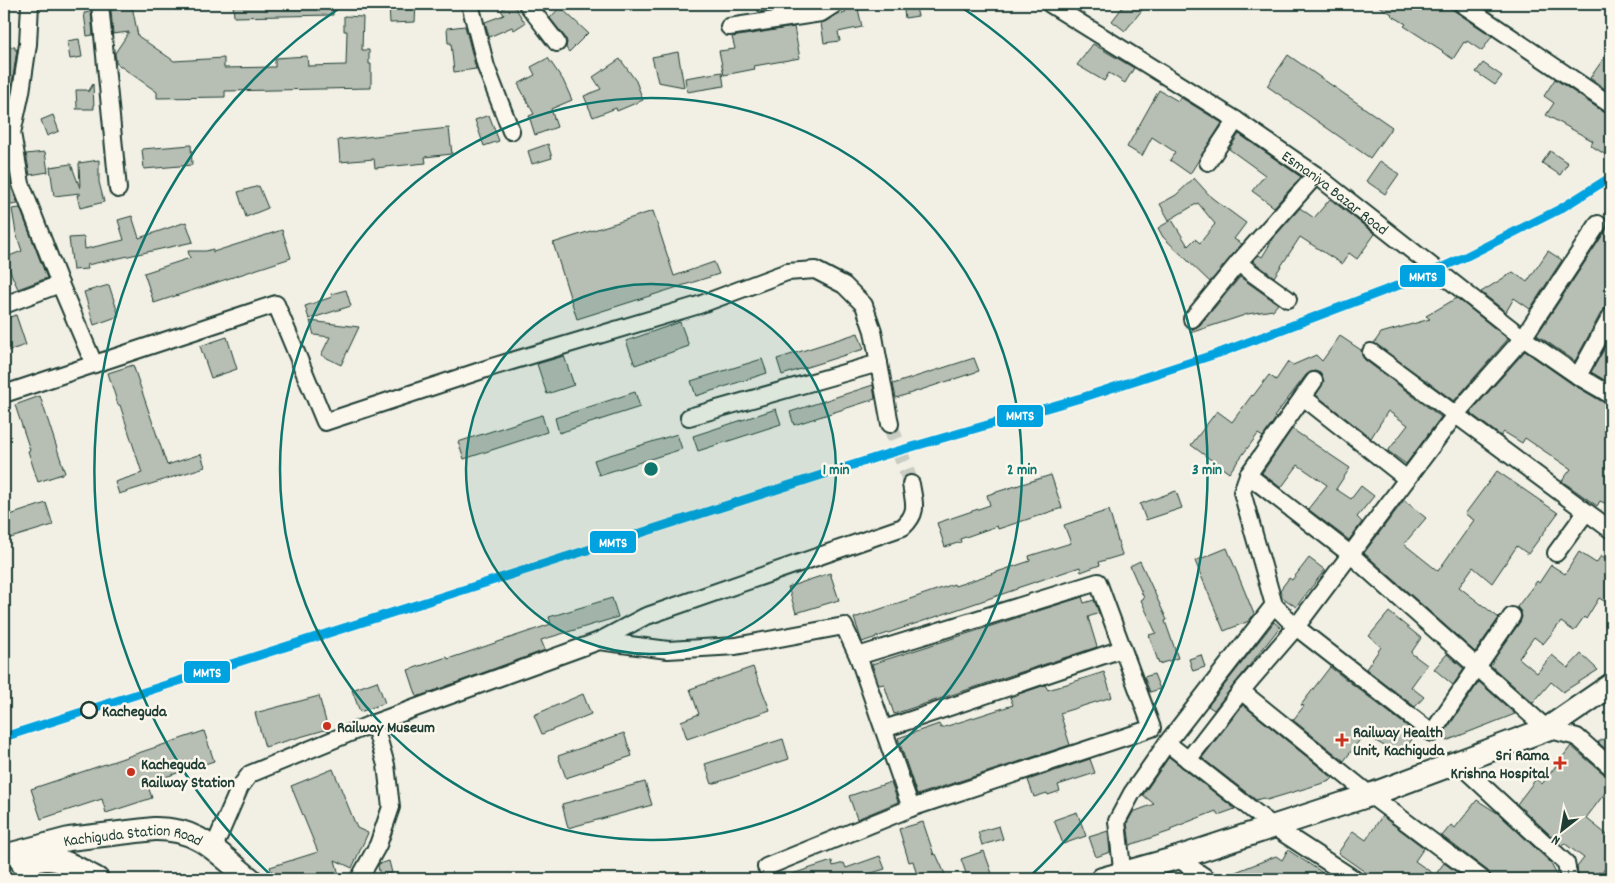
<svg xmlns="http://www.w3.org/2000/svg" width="1615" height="883" font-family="Dekko,sans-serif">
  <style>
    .building { fill: #b7beb3; stroke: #1f3d34 }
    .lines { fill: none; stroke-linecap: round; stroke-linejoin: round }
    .minor-tunnel { stroke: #c8ccc2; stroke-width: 16; stroke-dasharray: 16 8; stroke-linecap: butt }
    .minor-casing { stroke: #1f3d34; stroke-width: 20 }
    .secondary-casing { stroke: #1f3d34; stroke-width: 26 }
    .minor { stroke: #fbf7ec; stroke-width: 16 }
    .secondary { stroke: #fbf7ec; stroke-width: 22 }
    .rail-1-casing { stroke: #fbf7ec; stroke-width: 12 }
    .rail-1 { stroke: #00a3e0; stroke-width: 9 }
    .ring { fill: none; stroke: #0f766e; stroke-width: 2.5 }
    .stop-dot { fill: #fbf7ec; stroke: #1f3d34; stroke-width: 2.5 }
    .poi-dot { fill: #c8321e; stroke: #fbf7ec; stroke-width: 2 }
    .labels { text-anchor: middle; stroke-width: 5; stroke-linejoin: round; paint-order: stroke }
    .street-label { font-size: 16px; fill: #1f3d34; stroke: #fbf7ec }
    .stop-label { font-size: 16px; font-weight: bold; fill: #1f3d34; stroke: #fbf7ec; text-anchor: start }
    .poi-label { font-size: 16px; font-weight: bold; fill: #1f3d34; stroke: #fbf7ec; text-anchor: start }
    .centre { fill: #0f766e; stroke: #fbf7ec; stroke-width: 2.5 }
    .ring-label { font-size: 15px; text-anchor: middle; font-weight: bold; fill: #0f766e; stroke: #fbf7ec; stroke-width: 5; stroke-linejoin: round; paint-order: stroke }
    .line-badge { stroke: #fbf7ec; stroke-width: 2 }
    .badge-label { font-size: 14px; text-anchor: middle; font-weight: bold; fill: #fff }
  </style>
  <rect width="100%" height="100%" fill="#f2f0e5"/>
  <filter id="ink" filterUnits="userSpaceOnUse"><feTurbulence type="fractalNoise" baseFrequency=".02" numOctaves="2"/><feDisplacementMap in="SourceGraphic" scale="10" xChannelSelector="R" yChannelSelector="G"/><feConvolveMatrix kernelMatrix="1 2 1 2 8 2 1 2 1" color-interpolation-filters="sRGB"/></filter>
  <g filter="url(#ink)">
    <!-- building -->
    <g class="building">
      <path d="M233,4H333V15L234,17Z"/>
      <path d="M389,4H416L415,22L390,23Z"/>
      <path d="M510,4H513L525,23L514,30L512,27L489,37L485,22L504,15L501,10Z"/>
      <path d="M757,4H771L772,10L758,12Z"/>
      <path d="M845,4H857L862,27L838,32L840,41L824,43L821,23L826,21L838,14L845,13Z"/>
      <path d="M903,4H915L918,16L905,18Z"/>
      <path d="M1125,4H1147L1125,31L1112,21Z"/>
      <path d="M1375,4H1444L1492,36L1482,51L1467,41L1466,43L1464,42L1453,59L1442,52L1443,51L1404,26L1406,24L1391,15L1392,14Z"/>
      <path d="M132,6L138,36L174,61L224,58V68L275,67V58L307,56L308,66L346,65L347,31H344V16L363,17L362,50H369V64H371V88L225,91V97L157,98V92L116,63L115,53L129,32L113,34L111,10Z"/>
      <path d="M560,7L588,33L569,52L566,48L567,42L565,37L550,18Z"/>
      <path d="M91,12L93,35L87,36L84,13Z"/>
      <path d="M465,26L476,69L454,72L451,43H448L447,28Z"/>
      <path d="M794,27L800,58L754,66L755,69L724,75L719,51L735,49L732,37Z"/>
      <path d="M79,39L82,57L70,59L67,41Z"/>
      <path d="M1093,44L1134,68L1125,83L1109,73L1104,81L1077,65Z"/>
      <path d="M4,47H15V50L17,49L12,84H4Z"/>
      <path d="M1611,48V93L1590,78Z"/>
      <path d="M678,52L684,87L658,82L652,57Z"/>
      <path d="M1288,55L1392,127L1370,158L1267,86Z"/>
      <path d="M548,58L563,80L572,100L551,109L557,127L535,135L529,116L534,114L518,84L535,75L531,67Z"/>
      <path d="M620,59L636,81L643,100L617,111L616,108L593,117L584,96L601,89L593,77Z"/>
      <path d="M1483,63L1502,76L1495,85L1476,72Z"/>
      <path d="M722,72L724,86L687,92L685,78Z"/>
      <path d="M1555,79L1605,113L1611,115V158L1590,145L1593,141L1546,115L1554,103L1544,96Z"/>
      <path d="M93,84L94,109H76L77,107L76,90H87L88,92Z"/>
      <path d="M1159,90L1178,101L1180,97L1222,123L1190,174L1170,160L1175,152L1152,137L1142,156L1127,147Z"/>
      <path d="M53,115L59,131L47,136L41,120Z"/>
      <path d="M489,115L499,141L484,146L475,120Z"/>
      <path d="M449,128L452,154L425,157L426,163L375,168L374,159L340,162L338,140Z"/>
      <path d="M1239,134L1301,177L1274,207L1252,191L1265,175L1229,149Z"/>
      <path d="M548,144L552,158L532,164L528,151Z"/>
      <path d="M191,145L192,165L144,169L142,149Z"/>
      <path d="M1550,151L1568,163L1560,175L1542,163Z"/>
      <path d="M45,152L48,172L30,175L26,154Z"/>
      <path d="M6,157L11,186L18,204L4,206V158Z"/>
      <path d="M99,160V182L104,202L80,208L77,195H80V193L54,196L50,167L71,164L80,188L79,163Z"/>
      <path d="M1380,161L1399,174L1385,194L1366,181Z"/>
      <path d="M1194,178L1212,198L1246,223L1234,239L1242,244L1210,282L1163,237L1158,228L1172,220L1188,246L1195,239L1200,243L1215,224L1198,203L1169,220L1160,204L1176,195Z"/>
      <path d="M259,186L268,208L246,217L238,192Z"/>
      <path d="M1330,199L1375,234L1357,259L1349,253L1342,264L1300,237L1274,277L1253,261L1259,255L1262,257L1275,236L1300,208L1314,218Z"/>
      <path d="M20,208L47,278L18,289L4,258L22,251L16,233L12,209Z"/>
      <path d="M653,211L674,276L714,262L719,274L577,319L553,243Z"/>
      <path d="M132,216L139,238L186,222L193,242L87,265L88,269L73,270L69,238L84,237L85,249L124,240L118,220Z"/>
      <path d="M1611,217V306L1606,307L1602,311L1575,361L1537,335L1606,230L1608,222Z"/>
      <path d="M282,230L291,258L154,303L144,273L190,258L188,251H206L213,249V252Z"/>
      <path d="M1548,251L1562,260L1530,309L1514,298L1506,312L1481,292L1513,272L1527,282Z"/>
      <path d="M1240,277L1278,304L1273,310L1248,314L1190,333L1193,329L1200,325Z"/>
      <path d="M109,285L119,316L94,325L84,292Z"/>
      <path d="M346,290L351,306L309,319L305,306L332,297L331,294Z"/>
      <path d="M1457,298L1508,339L1454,401L1374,343L1381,333L1430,319L1426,316Z"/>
      <path d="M16,315L26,345L4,352V319Z"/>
      <path d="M310,321L359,327L341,365L321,355L330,337L314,335Z"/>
      <path d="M680,322L689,346L635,365L626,341Z"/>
      <path d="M858,333L864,349L782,375L777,359Z"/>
      <path d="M1340,336L1361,350L1362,356L1365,360L1441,417L1406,464L1388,451L1408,425L1388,411L1371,438L1316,395L1324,381L1320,373L1315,371L1310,372L1306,375L1274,417L1276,418L1263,437L1258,434L1229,473L1191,445L1217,411L1232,422L1252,395L1253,396L1269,375L1276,380L1288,362L1293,365L1316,355L1322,361Z"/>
      <path d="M227,337L237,369L211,378L200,346Z"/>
      <path d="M1605,348L1611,352V384L1591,372Z"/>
      <path d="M1525,351L1572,384L1606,404L1611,405V506L1600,501L1597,506L1562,481L1571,469L1525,438L1522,443L1504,432L1501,436L1470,413Z"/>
      <path d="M564,356L574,385L547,394L537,364Z"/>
      <path d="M974,358L979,371L896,398L893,384Z"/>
      <path d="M762,359L767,373L696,396L691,381Z"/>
      <path d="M133,365L167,465L201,454L205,467L119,494L115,482L142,473L120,405H118L108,373Z"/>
      <path d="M873,385L875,399L794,425L790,412Z"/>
      <path d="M635,392L640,407L559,433L555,418Z"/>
      <path d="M40,396L65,473L38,482L28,451L30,450L15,405Z"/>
      <path d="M776,409L781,424L698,451L693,436Z"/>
      <path d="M542,415L547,432L464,459L458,442Z"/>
      <path d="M1292,429L1350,468L1336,489L1351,499L1361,486L1374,496L1357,517L1362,522L1349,540L1308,509L1327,485L1298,465L1281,488L1262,473Z"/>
      <path d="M677,434L682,449L599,475L594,460Z"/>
      <path d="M1497,471L1558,513L1528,554L1517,546L1492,583L1473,567L1459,587L1499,618L1475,652L1364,553L1404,500L1426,518L1404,544L1438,571L1474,520L1465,514Z"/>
      <path d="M1051,475L1062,508L998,529L997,526L960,539L961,542L945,547L937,523L990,505L987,495Z"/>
      <path d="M1176,491L1182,508L1146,520L1140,504Z"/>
      <path d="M46,503L53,525L4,540V517Z"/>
      <path d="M1109,510L1122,555L1099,562L1100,565L1081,572L1080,567L1017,588V589L862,642L854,618L954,584L955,586L1030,561L1029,556L1071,543L1064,525Z"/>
      <path d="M1227,548L1254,614L1249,621L1224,631L1195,561Z"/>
      <path d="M1579,552L1596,563L1601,556L1611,563V605L1599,598L1586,619L1584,617L1574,631L1561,622L1543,644L1534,637L1519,658L1537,673L1552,655L1568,668L1581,654L1598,670L1563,692L1551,682L1533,703L1490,665L1520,622L1522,617L1521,612L1517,607L1537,581L1539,583L1551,565L1565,574Z"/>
      <path d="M1309,558L1325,570L1296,607L1282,597L1280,590L1289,578L1292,580Z"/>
      <path d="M1140,561L1167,620L1165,621L1178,658L1159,664L1149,635L1156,633L1141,600L1144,598L1130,566Z"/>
      <path d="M830,573L839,600L796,613L788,587Z"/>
      <path d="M1082,597L1084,603L1094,600L1099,613L1088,617L1097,647L894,714L884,684L879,685L872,664Z"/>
      <path d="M612,598L618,617L541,640L545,650L417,697L408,670L447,657L448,659L551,624L549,617Z"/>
      <path d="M1389,612L1421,638L1411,653L1427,665L1411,687L1424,697L1415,707L1366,669L1381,647L1369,636Z"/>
      <path d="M1274,622L1280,627L1214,710L1208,706Z"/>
      <path d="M1447,654L1464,669L1453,685L1434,669Z"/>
      <path d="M1201,655L1205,667L1193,671L1189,659Z"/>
      <path d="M753,667L770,710L687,739L681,721L699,714L690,689Z"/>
      <path d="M1330,667L1416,733L1401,756L1364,734L1344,761L1293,720L1304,706L1301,705Z"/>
      <path d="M1104,672L1112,697L1060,713L1070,745L917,795L898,738L939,724L941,728L1013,705L1010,697L1045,685L1048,690Z"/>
      <path d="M1154,674L1160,689L1150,692L1144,677Z"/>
      <path d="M377,681L385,703L360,712L352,690Z"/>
      <path d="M1479,682L1515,714L1446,741L1442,736Z"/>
      <path d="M583,694L591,714L542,734L534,715Z"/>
      <path d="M319,696L328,729L265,747L255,713Z"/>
      <path d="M1243,705L1333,778L1330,781L1267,800L1263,798L1256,800L1202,758Z"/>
      <path d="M204,731L214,761L147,783L152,798L106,813L102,799L41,819L31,789Z"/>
      <path d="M624,733L632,756L566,778L558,756Z"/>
      <path d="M1611,735V754L1598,742Z"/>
      <path d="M783,739L789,759L712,784L705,764Z"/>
      <path d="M1571,746L1604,774L1611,777V785L1586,818L1611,838V860L1601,874L1599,872L1593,879H1579L1577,867L1584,858L1564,843L1562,846L1517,804L1536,779L1542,784Z"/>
      <path d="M1169,757L1235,809L1218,815L1216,811L1170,829L1171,831L1130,845L1127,823L1133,812L1154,804L1143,795Z"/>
      <path d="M1090,759L1095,773L1058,785L1060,791L1048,795L1047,793L1034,797L1028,780Z"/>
      <path d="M333,769L357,828L368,833L352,868L335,860L339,875L325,879H274L270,867L318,852L291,786Z"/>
      <path d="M645,782L652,805L568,828L562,804Z"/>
      <path d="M891,782L898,802L857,819L849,796Z"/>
      <path d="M1477,800L1499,814L1550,862L1559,879H1492L1488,871L1442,836L1451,825L1455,828Z"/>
      <path d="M1077,812L1086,836L1063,844L1054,820Z"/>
      <path d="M1382,816L1424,848L1415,861L1435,875L1444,863L1466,879H1375L1338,853L1353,831L1366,840Z"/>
      <path d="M923,822L934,855L936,854L945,874L934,879H918L913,861L909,862L899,829Z"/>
      <path d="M999,826L1003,839L982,845L978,832Z"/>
      <path d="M1108,831L1110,852L1096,857L1089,837Z"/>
      <path d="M1288,850L1332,879H1218L1276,856L1282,860Z"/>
      <path d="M984,851L994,879H968L961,859Z"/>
      <path d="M880,856L885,869L852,879H786V876L832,861L833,866L844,863L846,868Z"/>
      <path d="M389,861L392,873L380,876L378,866L379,864Z"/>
    </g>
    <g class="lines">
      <!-- minor-tunnel -->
      <path class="minor-tunnel" d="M890,424L911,484"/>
      <defs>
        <g id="minor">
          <path d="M30,4L28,44L21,92L12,133L21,184L60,284L94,364"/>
          <path d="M100,4L118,189"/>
          <path d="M470,4L486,67L511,131"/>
          <path d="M527,4L557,43"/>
          <path id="s1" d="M1050,4L1236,120L1316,175L1523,338L1578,376L1611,395"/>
          <path d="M1462,4L1611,105"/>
          <path d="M729,27L821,13L835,4"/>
          <path d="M1208,162L1236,120"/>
          <path d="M1238,263L1288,299"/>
          <path d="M4,305L60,284"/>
          <path d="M1192,319L1238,263L1316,175"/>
          <path d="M1371,352L1611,530"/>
          <path d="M1578,376L1611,316"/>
          <path d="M4,394L276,304L325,422L492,367L699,305L787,272L815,270L844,285L864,305L873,331L890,424"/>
          <path d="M1303,397L1407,479"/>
          <path d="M689,417L879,363"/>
          <path d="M1248,475L1350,554L1547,729L1577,737L1611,767"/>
          <path d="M1556,553L1586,512"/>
          <path d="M1274,605L1296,627L1432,733L1512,616"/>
          <path d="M599,641L668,650L736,646L844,626L858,656L911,808"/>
          <path d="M1241,691L1370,795L1482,879"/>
          <path d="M884,729L1122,649"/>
          <path d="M1167,743L1274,827L1354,879"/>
          <path d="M1188,760L1241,691L1296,627L1455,415L1523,338L1598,224"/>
          <path d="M1457,762L1566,863L1569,879"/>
          <path d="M214,847L240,787L250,774L374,723L599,641L644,617L903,527C919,512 914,503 911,484"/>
          <path d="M1177,858L1208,879"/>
          <path d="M766,867L911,808L1152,728L1098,582L858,656"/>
          <path d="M359,879L378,845L391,807L386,765L374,723"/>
          <path d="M1123,879L1117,821L1132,793L1167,743L1274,605L1242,492L1248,475L1314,381"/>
        </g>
        <g id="secondary">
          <path id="s2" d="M4,856L69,839L154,829C200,828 217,853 250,879"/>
          <path d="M23,864C31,862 38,859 46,859C64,858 82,872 97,879"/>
          <path d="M1102,879L1177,858L1370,795L1547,729L1611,685"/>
        </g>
      </defs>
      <!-- minor casing -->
      <use href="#minor" class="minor-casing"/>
      <!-- secondary casing -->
      <use href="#secondary" class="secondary-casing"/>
      <!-- minor -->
      <use href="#minor" class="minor"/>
      <!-- secondary -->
      <use href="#secondary" class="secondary"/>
      <defs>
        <path id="rail-1" d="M4,737L884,455L1084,397L1222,352L1423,276L1467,256L1560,209L1611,177"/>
      </defs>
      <!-- rail-1 casing -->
      <use href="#rail-1" class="rail-1-casing"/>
      <!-- rail-1 -->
      <use href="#rail-1" class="rail-1"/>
    </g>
  </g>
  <!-- distance rings -->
  <circle cx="651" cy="469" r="185" fill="#0f766e" fill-opacity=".12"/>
  <g class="ring">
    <circle cx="651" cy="469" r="185"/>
    <circle cx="651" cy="469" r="371"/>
    <path d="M275 879A556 556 0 0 1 344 5M958 5A556 556 0 0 1 1027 879"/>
  </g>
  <!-- markers -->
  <circle class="stop-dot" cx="89" cy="710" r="8"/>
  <g class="poi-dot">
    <circle cx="327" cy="726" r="5"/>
    <path d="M1339.5 732.5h5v5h5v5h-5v5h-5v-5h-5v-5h5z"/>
    <path d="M1557.5 755.5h5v5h5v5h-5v5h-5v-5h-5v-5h5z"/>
    <circle cx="131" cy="772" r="5"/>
  </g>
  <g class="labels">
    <!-- street labels -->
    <g class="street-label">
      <text dy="6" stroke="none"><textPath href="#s1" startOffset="342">Esmaniya Bazar Road</textPath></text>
      <text dy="6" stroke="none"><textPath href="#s2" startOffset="132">Kachiguda Station Road</textPath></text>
    </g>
    <!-- stop labels -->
    <g class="stop-label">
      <text x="102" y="716">Kacheguda</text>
    </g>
    <!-- poi labels -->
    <g class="poi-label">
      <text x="337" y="732">Railway Museum</text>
      <text x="1353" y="737">Railway Health<tspan x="1353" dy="18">Unit, Kachiguda</tspan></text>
      <text x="1549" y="760" text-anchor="end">Sri Rama<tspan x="1549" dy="18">Krishna Hospital</tspan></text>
      <text x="141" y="769">Kacheguda<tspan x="141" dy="18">Railway Station</tspan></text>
    </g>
  </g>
  <circle cx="651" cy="469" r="8" class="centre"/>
  <g class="ring-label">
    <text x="836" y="474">1 min</text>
    <text x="1022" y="474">2 min</text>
    <text x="1207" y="474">3 min</text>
  </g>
  <g class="line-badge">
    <rect x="1399" y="264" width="47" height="24" rx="5" fill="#00a3e0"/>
    <rect x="996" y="404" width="48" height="24" rx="5" fill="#00a3e0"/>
    <rect x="589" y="530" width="48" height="24" rx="5" fill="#00a3e0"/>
    <rect x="183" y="660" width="48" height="24" rx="5" fill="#00a3e0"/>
  </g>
  <g class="badge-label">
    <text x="1423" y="281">MMTS</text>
    <text x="1020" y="420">MMTS</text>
    <text x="613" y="547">MMTS</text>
    <text x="207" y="677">MMTS</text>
  </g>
  <!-- margin -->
  <rect width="1615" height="883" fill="none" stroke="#fbf7ec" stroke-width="20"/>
  <rect x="10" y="10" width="1595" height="863" fill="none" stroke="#1f3d34" stroke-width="2" filter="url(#ink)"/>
  <!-- north arrow -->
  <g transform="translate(1562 830) rotate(211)" stroke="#fbf7ec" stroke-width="4" paint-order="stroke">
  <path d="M0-4L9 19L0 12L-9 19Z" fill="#1f3d34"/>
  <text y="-8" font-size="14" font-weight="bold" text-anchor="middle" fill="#1f3d34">N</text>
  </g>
</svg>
